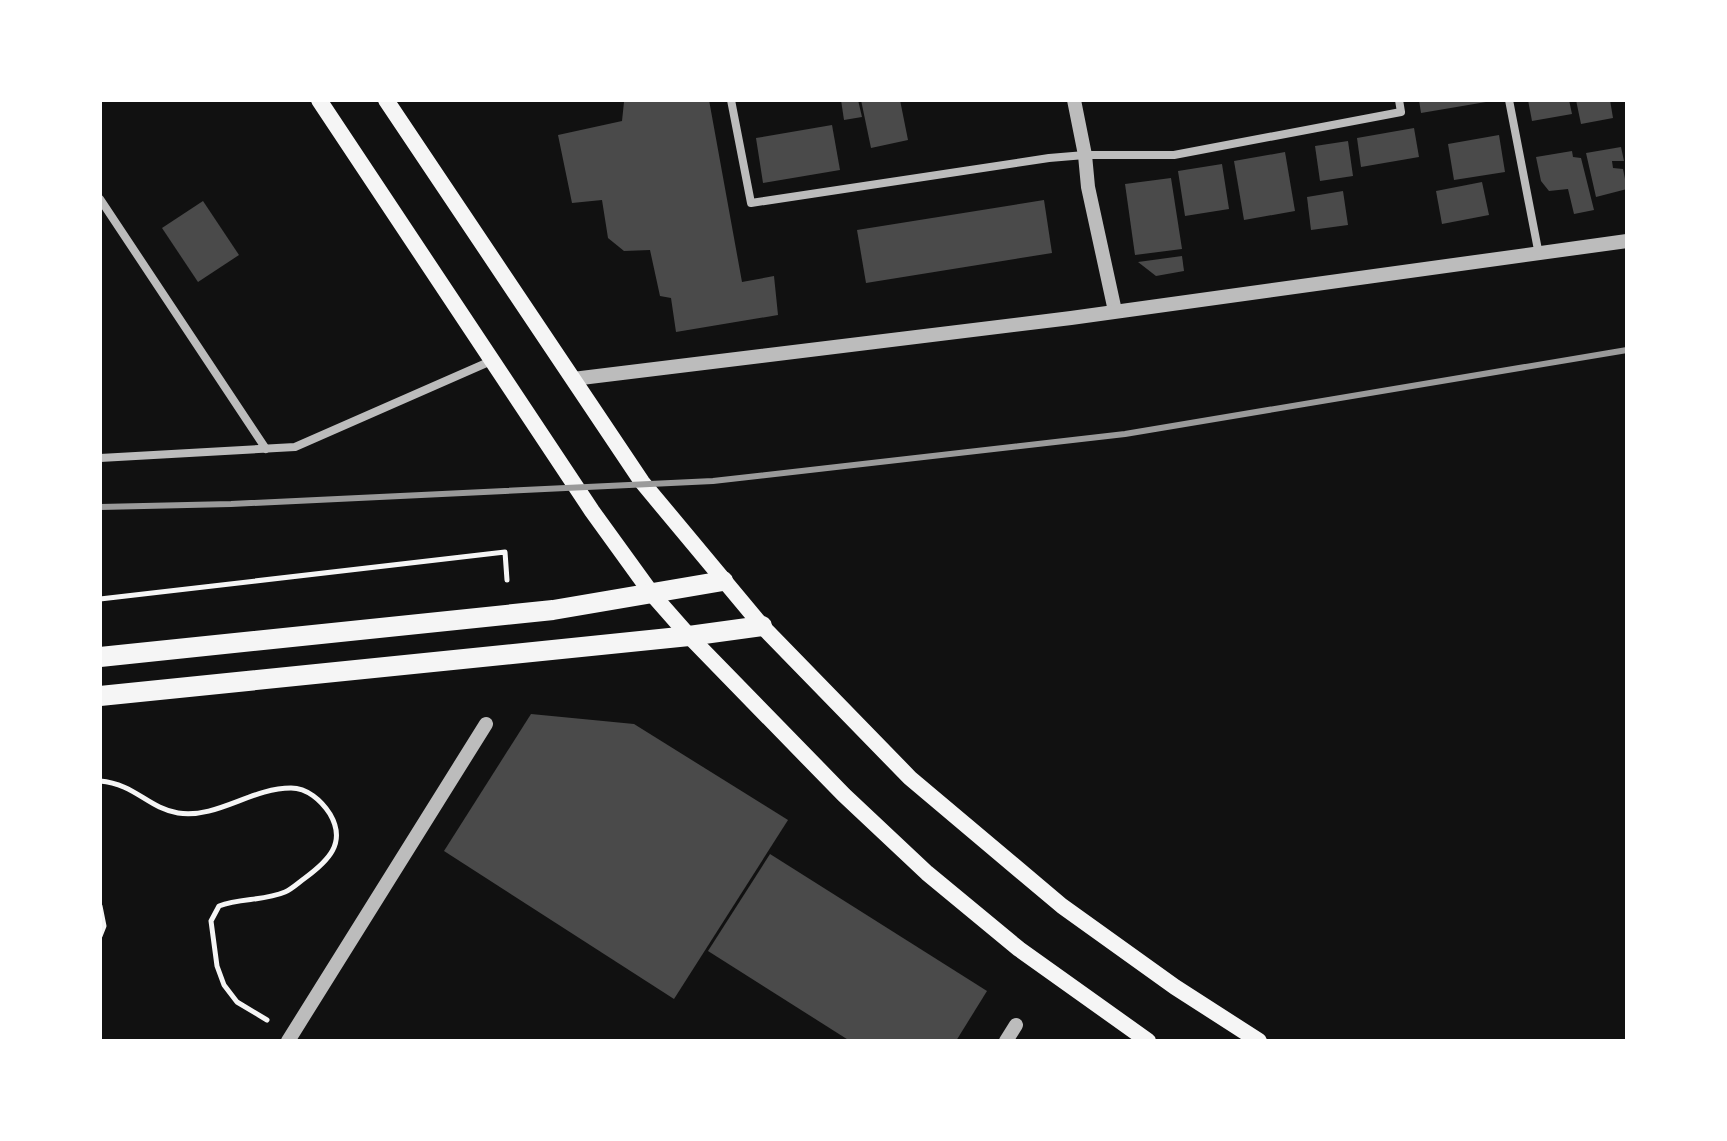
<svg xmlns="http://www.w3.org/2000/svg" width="1727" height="1141" font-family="'Fira Sans',sans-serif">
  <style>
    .building { fill: #4a4a4a }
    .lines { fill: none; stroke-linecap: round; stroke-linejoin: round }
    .path { stroke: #f5f5f5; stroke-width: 5 }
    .minor { stroke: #bcbcbc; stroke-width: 8 }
    .tertiary { stroke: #bcbcbc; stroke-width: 14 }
    .secondary { stroke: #f5f5f5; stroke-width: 16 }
    .primary { stroke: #f5f5f5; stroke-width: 20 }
    .rail { stroke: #9a9a9a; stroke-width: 6 }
  </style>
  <rect width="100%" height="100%" fill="#111"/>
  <!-- building -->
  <g class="building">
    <path d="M636,100H709L742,282L774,276L778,315L676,332L671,298L660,296L650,250L624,251L608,238L602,200L572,203L558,135L622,121L624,102Z"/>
    <path d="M841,100H858L862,117L844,120Z"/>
    <path d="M861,100H900L908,140L871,148Z"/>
    <path d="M1419,100H1486V102L1421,113Z"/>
    <path d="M1528,100H1569L1572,114L1532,121Z"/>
    <path d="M1576,100H1610L1613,118L1581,124Z"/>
    <path d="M832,125L840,170L763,183L756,138Z"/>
    <path d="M1414,128L1419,157L1361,167L1357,138Z"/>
    <path d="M1499,135L1505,172L1454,180L1448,144Z"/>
    <path d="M1348,141L1353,176L1320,181L1315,146Z"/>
    <path d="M1621,147L1624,161H1612L1613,168L1623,169L1627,189L1596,197L1586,153Z"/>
    <path d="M1572,151L1573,157L1581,158L1594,210L1574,214L1568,189L1549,191L1541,181L1536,157Z"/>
    <path d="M1285,152L1295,211L1244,220L1234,161Z"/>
    <path d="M1222,164L1229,209L1185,216L1178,171Z"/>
    <path d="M1171,178L1182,249L1135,255L1125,184Z"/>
    <path d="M1482,182L1489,215L1442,224L1436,191Z"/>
    <path d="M1343,191L1348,225L1311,230L1307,197Z"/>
    <path d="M1044,200L1052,253L866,283L857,230Z"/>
    <path d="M203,201L239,255L198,282L162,228Z"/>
    <path d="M1182,256L1184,271L1156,276L1138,262Z"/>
    <path d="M531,714L634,724L788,820L674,999L444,851Z"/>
    <path d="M770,854L987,991L956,1041H850L708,951Z"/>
  </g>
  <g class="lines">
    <!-- path -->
    <g class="path">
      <path d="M100,599L505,552L507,580"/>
      <path d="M100,781C135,784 148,808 178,813C217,819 251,788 291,788C307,788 321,800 330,814C347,843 328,861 305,878C298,883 292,889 285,892C264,901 240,898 219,906L211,921L217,966L224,985L237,1002L267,1020"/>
      <path d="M100,906L104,926L100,936"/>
    </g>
    <!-- minor -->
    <g class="minor">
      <path d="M731,100L751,203L1049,158L1085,155H1174L1401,112L1399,100"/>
      <path d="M1509,100L1539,255"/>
      <path d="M100,199L266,449"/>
      <path d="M100,458L295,447L491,361"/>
    </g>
    <!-- tertiary -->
    <g class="tertiary">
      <path d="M1074,100L1085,155L1088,187L1115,311"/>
      <path d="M573,379L1071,318L1627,241"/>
      <path d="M288,1041L486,724"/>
      <path d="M1006,1041L1016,1025"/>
    </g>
    <!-- secondary -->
    <g class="secondary">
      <path d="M319,100L592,511L652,594L689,636L844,795L927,873L1019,949L1148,1041"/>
      <path d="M386,100L642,482L762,626L910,778L1062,906L1175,987L1259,1041"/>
    </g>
    <!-- primary -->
    <g class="primary">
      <path d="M100,657L553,610L723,581"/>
      <path d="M100,696L689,636L762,626"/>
    </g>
    <!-- rail -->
    <path class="rail" d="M100,507L231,504L713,481L1125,434L1627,350"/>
  </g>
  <!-- border -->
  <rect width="1727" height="1141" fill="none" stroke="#ffffff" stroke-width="204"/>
</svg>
